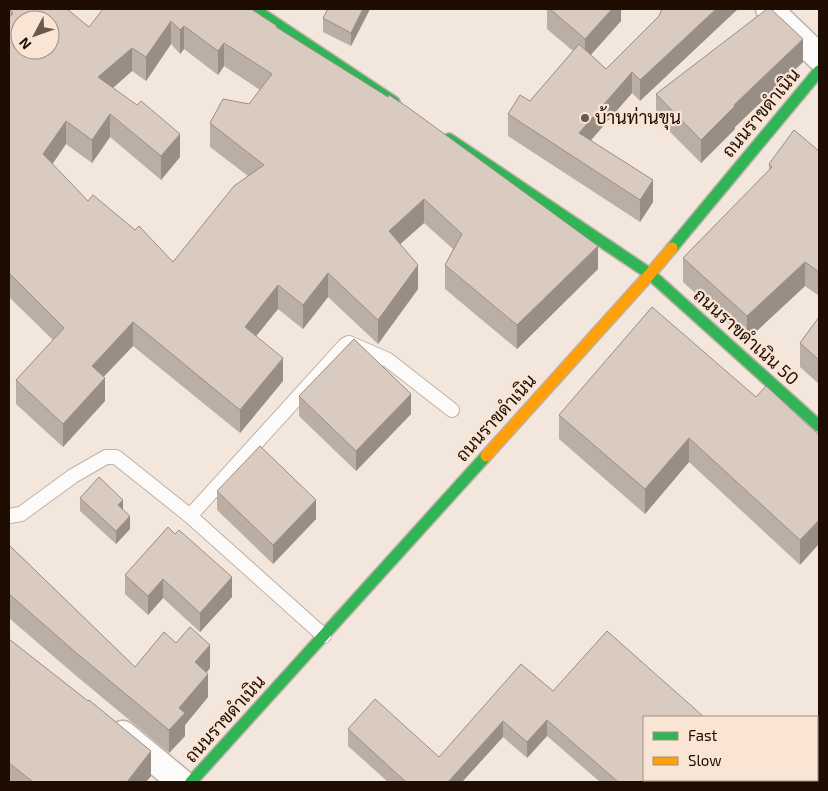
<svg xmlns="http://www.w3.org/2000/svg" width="828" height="791" font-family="'Exo 2',Sarabun,sans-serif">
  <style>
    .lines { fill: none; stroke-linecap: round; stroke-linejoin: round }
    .lane-casing { stroke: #bfb1a6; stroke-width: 16 }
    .street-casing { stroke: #bfb1a6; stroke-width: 29 }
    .fast-casing { stroke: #bfb1a6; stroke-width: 14 }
    .slow-casing { stroke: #bfb1a6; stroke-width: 14 }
    .lane { stroke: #fdfbfa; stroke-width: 14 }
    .street { stroke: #fdfbfa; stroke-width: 26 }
    .fast { stroke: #30b455; stroke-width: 11 }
    .slow { stroke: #ff9f0a; stroke-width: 11 }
    .wall { fill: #bbafa5; fill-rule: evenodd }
    .shaded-wall { fill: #998e86 }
    .building { fill: #dacbc0; stroke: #998e86; fill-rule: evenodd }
    .poi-dot { fill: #69594f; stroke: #fae5d5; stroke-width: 2 }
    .labels { text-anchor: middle; stroke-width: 4.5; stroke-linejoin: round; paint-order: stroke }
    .street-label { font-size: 18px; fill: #1f0d02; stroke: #fae5d5 }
    .poi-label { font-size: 18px; fill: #1f0d02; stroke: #fae5d5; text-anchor: start }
  </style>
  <rect width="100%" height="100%" fill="#f2e6dd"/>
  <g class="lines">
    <defs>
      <g id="lane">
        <path d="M9,516L21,514L73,476L106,457H116L190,516"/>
        <path d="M324,636L190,516L345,345L349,343L388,360L452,410"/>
      </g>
      <g id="street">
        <path d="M769,9L819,57"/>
        <path d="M123,734L181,782"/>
      </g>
      <g id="fast">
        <path d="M254,9L394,102"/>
        <path d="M449,139L650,274L819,426"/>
        <path d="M672,248L819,71"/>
        <path d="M191,782L486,456"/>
      </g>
      <path id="slow" d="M486,456L650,274L672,248"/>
    </defs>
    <!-- lane casing -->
    <use href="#lane" class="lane-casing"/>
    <!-- street casing -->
    <use href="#street" class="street-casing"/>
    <!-- fast casing -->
    <use href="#fast" class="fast-casing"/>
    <!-- slow casing -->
    <use href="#slow" class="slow-casing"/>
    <!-- lane -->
    <use href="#lane" class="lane"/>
    <!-- street -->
    <use href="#street" class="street"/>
    <!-- fast -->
    <use href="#fast" class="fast"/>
    <!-- slow -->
    <use href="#slow" class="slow"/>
  </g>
  <!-- wall -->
  <g class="wall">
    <path d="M9,9H67L89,27L220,10L253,9V10L277,27L598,269L517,349L445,289V265L453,249L424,223L400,244L418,289L378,344L328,297L303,329L278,309L256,336L283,381L240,433L133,346L104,376L105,401L63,447L16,404V380L53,340L9,297ZM171,44L180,54L184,49L218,75L224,66L260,90L249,104L210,123V147L248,176L173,262L88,201L52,164L66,144L92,163L110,137L161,180L180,157L113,88L132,71L146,81Z"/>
    <path d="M370,9L351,46L323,32V18Z"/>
    <path d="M547,9H622L621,11V21L591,55L606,69L659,16L640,101L632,93L591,140L653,202L640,222L508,136V114L530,101L573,51L547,29Z"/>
    <path d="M803,62L735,127V129L701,163L656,118V94Z"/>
    <path d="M819,151V296L805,286L747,340L683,282V258L769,171V164Z"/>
    <path d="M819,317V384L800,367V343Z"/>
    <path d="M299,396L411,414L356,471L299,416Z"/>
    <path d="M756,397L819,435L800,565L689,462L645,514L559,439V415Z"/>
    <path d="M217,491L316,519L273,564L217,510Z"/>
    <path d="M80,498L123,509L130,529L116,544L80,511Z"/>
    <path d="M168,527L232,597L200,632L163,598L148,615L125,594V575Z"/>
    <path d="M9,545L135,667L176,643L210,668L207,672L208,697L185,725V736L169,753L74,674L9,618Z"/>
    <path d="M9,639L151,776L146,782H9Z"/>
    <path d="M553,691L777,782H600L547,736L527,758L503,737L462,782H388L348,746V729L439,757Z"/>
  </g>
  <!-- shaded-wall -->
  <g class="shaded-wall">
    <path d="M363,9H370L351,46V33Z"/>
    <path d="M612,9H622L621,11V21L585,61V39Z"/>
    <path d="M716,9H738L640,101V80Z"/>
    <path d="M171,21V44L146,81V57Z"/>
    <path d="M184,26V49L180,54V30Z"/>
    <path d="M803,39V62L735,127V129L701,163V140L734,105Z"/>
    <path d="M224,43V66L218,75V51Z"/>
    <path d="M132,48V71L98,101V77Z"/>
    <path d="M632,72V93L579,154V133Z"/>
    <path d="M110,114V137L92,163V140Z"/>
    <path d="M66,121V144L43,178V154Z"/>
    <path d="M180,134V157L161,180V156Z"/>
    <path d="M653,180V202L640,222V200Z"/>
    <path d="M424,199V223L389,254V231Z"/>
    <path d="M598,246V269L517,349V325Z"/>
    <path d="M805,262V286L747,340V316Z"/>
    <path d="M418,265V289L378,344V320Z"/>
    <path d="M328,273V297L303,329V305Z"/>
    <path d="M278,285V309L245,350V327Z"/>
    <path d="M133,322V346L92,389V366Z"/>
    <path d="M283,358V381L240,433V410Z"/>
    <path d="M105,378V401L63,447V424Z"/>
    <path d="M411,394V414L356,471V451Z"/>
    <path d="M689,438V462L645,514V489Z"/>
    <path d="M123,500V513L118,505Z"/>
    <path d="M316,500V519L273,564V545Z"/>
    <path d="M130,516V529L116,544V531Z"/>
    <path d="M819,520V544L800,565V540Z"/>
    <path d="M232,577V597L200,632V613Z"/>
    <path d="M163,579V598L148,615V596Z"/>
    <path d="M210,645V668L195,686V662Z"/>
    <path d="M208,674V697L185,725V736L169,753V730L179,708Z"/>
    <path d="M547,720V736L527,758V742Z"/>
    <path d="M503,721V737L462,782H448Z"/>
    <path d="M151,751V776L146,782H127Z"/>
  </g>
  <!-- building -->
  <g class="building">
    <path d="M9,9H67L89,27L103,9H219L220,10L221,9H251L277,26L276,27L388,97L389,95L406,106L598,246L517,325L445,265L462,234L424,199L389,231L418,265L378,320L328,273L303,305L278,285L245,327L283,358L240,410L133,322L92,366L105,378L63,424L16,380L64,328L9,273V18L13,13ZM20,20H50V50H20ZM171,21L180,30L184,26L218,51L224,43L272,74L249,104L223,99L210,123L264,165L234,186L173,262L139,226L135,230L93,195L88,201L43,154L66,121L92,140L110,114L161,156L180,134L141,101L137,105L98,77L132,48L146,57Z"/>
    <path d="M328,9H363L351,33L323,18Z"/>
    <path d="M550,9H612L585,39Z"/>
    <path d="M662,9H716L640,80L632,72L579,133L653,180L640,200L508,114L520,95L530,101L579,44L606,69L659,16Z"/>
    <path d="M767,9H771L803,39L734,105L735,106L701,140L656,94Z"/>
    <path d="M794,130L819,151V272L805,262L747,316L683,258L772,167L769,164Z"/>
    <path d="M652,307L756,397L766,386L819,435V520L800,540L689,438L645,489L559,415Z"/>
    <path d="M819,317V360L800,343Z"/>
    <path d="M354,339L411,394L356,451L299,396Z"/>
    <path d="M260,446L316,500L273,545L217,491Z"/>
    <path d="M99,477L123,500L118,505L130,516L116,531L80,498Z"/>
    <path d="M168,527L175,534L179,530L232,577L200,613L163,579L148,596L125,575Z"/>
    <path d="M9,545L135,667L164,632L176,643L190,627L210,645L195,662L208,674L179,708L185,713L169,730L74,651L9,594Z"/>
    <path d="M607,631L704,717H644V780H774L777,782H618L547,720L527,742L503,721L448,782H406L348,729L375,699L439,757L521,664L553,691Z"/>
    <path d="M9,639L88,701L89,700L151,751L127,782H33L9,763V682L10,680L9,679Z"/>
    <path d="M785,780H788L791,782H783Z"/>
  </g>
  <!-- markers -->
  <circle class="poi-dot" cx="585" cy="118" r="5"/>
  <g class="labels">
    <!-- street labels -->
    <g class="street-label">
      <text transform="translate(761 113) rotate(-50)" y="6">ถนนราขดำเนิน</text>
      <text transform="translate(746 337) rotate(42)" y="6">ถนนราขดำเนิน 50</text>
      <text transform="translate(496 418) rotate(-48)" y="6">ถนนราขดำเนิน</text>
      <text transform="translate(225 719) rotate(-48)" y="6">ถนนราขดำเนิน</text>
    </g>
    <!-- poi labels -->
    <g class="poi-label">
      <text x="595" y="124">บ้านท่านขุน</text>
    </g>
  </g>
  <!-- border -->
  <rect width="828" height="791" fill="none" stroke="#1f0d02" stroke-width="20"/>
  <!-- legend -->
  <rect x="643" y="716" width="175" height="65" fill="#fae5d5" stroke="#a28f81"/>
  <rect x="653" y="732" width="25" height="8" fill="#30b455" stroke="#a28f81"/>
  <text x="688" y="741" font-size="15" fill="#1f0d02">Fast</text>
  <rect x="653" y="757" width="25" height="8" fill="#ff9f0a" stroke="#a28f81"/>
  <text x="688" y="766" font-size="15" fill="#1f0d02">Slow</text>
  <!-- north arrow -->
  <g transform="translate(35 35) rotate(229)"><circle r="24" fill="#fae5d5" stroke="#a28f81"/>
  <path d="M0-4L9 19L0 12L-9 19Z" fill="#69594f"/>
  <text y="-8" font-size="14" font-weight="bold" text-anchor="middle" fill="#1f0d02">N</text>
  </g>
</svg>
